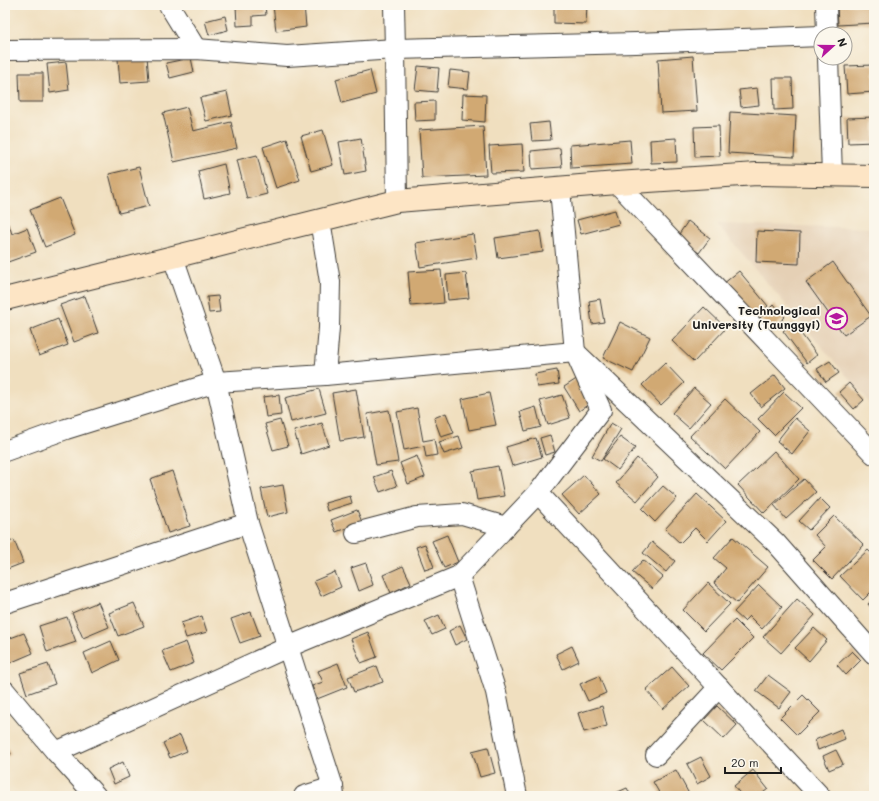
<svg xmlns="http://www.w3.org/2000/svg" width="879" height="801" font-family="Mali,sans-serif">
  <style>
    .built { fill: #e5d0b5 }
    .building { fill: #d1a973 }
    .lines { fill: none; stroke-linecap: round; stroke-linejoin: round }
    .street-casing { stroke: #3c3934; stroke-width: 22 }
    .secondary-casing { stroke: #3c3934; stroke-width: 24 }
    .street { stroke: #fff; stroke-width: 20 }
    .secondary { stroke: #fde5c5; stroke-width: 22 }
    .labels { text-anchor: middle; stroke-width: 3.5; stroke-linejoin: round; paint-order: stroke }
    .poi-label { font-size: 12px; font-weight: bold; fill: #1c1c1c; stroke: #fbf7ec; text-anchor: end }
  </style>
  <rect width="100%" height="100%" fill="#fbf7ec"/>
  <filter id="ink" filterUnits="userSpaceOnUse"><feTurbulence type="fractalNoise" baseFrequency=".025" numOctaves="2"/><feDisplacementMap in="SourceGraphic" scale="8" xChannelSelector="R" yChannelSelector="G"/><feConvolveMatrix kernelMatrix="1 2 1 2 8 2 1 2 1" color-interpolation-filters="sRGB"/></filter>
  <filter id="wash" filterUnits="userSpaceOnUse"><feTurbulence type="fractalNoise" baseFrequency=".012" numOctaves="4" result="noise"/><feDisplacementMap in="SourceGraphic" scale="16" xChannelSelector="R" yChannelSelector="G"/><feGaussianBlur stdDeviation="0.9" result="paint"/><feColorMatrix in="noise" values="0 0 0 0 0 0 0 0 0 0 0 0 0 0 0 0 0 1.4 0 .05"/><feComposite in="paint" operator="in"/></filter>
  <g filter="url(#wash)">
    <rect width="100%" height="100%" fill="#f0dfbf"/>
    <!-- built -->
    <path class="built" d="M717,224L874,228V408Z"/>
    <g id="blocks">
      <!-- building -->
      <g class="building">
        <path d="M236,5H265L266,15L253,16V25L237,26Z"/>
        <path d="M273,5H304L306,27L276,31Z"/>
        <path d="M554,5H587L586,24L554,23Z"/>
        <path d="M837,5H874V23L838,25Z"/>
        <path d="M225,16L228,30L209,35L205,21Z"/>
        <path d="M147,56L149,81L120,83L118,59Z"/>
        <path d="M693,56L697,111L661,113L658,59Z"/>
        <path d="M191,58L194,72L170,78L166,63Z"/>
        <path d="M66,62L69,90L50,93L47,64Z"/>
        <path d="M874,65V92L847,94L845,66Z"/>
        <path d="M418,66L439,68L437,92L415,90Z"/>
        <path d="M370,70L376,94L342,103L336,79Z"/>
        <path d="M450,70L470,72L468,89L448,87Z"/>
        <path d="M19,73H43V102H20Z"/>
        <path d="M773,78H792L793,109L774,110Z"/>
        <path d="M757,88L759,105L741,107L739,90Z"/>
        <path d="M227,92L232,115L206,121L200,98Z"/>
        <path d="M463,94L486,95L485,122L462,120Z"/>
        <path d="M435,101V120L415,121L414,102Z"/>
        <path d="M187,107L193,131L231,122L237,148L174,162L163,113Z"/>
        <path d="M730,112L796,116L794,157L728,153Z"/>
        <path d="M874,117V142L848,143L847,118Z"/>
        <path d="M549,122L551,140L532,141L530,124Z"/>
        <path d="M483,126L486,175L422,178L419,130Z"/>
        <path d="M719,126L720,156L695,157L694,127Z"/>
        <path d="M323,130L333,165L311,171L301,136Z"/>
        <path d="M361,138L366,171L345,175L339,142Z"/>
        <path d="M676,138L677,162L651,163L650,140Z"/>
        <path d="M287,139L300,180L276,188L263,147Z"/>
        <path d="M630,140L632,164L571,168L570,145Z"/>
        <path d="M522,144L524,172L491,173L489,146Z"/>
        <path d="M560,148L562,167L532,169L531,151Z"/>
        <path d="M257,155L267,194L247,199L237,160Z"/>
        <path d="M224,164L230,193L204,199L198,171Z"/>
        <path d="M139,167L149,206L119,213L109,174Z"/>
        <path d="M60,198L75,235L45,247L30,210Z"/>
        <path d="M615,210L619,224L581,234L577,220Z"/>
        <path d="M688,221L710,238L699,253L677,237Z"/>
        <path d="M9,225L12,234L27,228L36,252L5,263V226Z"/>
        <path d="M540,231L543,252L498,258L495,238Z"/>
        <path d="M757,231L800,233L799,264L756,262Z"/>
        <path d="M473,234L477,258L420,267L416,243Z"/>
        <path d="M833,262L871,316L844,335L806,282Z"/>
        <path d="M441,270L444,303L411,306L408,272Z"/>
        <path d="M739,271L768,306L753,318L723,284Z"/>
        <path d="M466,273L469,298L448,300L446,275Z"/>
        <path d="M85,296L98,333L74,342L60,305Z"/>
        <path d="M218,296L220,312L209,313L207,297Z"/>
        <path d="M600,299L604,322L592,324L589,301Z"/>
        <path d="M774,304L785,317L771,330L760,318Z"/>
        <path d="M704,307L726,328L694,362L672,341Z"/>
        <path d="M58,319L68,345L39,356L30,330Z"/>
        <path d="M620,322L650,337L633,372L603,358Z"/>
        <path d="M793,323L817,355L807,363L783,331Z"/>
        <path d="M830,361L839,373L826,382L817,369Z"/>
        <path d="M665,363L684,383L661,405L642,385Z"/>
        <path d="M557,370L559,384L537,387L535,374Z"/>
        <path d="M775,375L785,388L761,407L751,394Z"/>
        <path d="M578,378L592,402L579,411L564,387Z"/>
        <path d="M849,383L864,400L854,409L839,392Z"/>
        <path d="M694,388L711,403L689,428L672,413Z"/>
        <path d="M319,389L326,413L291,422L285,398Z"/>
        <path d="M356,389L364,437L340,441L332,393Z"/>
        <path d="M784,392L801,408L774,435L758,419Z"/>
        <path d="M489,393L496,425L469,430L462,399Z"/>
        <path d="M279,395L281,415L266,417L263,397Z"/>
        <path d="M562,395L570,418L548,425L540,401Z"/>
        <path d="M725,399L760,432L725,469L690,436Z"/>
        <path d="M536,407L541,427L525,431L520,412Z"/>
        <path d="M417,408L423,441L434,439L437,455L426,457L424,446L404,450L397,412Z"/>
        <path d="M389,410L398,462L376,465L367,414Z"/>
        <path d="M446,413L454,433L441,437L434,418Z"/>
        <path d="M795,418L810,431L792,454L777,441Z"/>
        <path d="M280,420L288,446L273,450L265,424Z"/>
        <path d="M322,423L329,445L301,454L294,431Z"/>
        <path d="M611,423L621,429L601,461L592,456Z"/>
        <path d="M550,435L555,452L545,455L540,438Z"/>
        <path d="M459,436L463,448L444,454L439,442Z"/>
        <path d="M620,437L635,448L618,470L603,459Z"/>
        <path d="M536,438L542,457L512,466L506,447Z"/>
        <path d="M774,451L799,479L764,513L738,485Z"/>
        <path d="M417,456L425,477L408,484L400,463Z"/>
        <path d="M637,458L658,477L637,501L616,483Z"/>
        <path d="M498,466L504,496L477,500L472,471Z"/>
        <path d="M172,471L190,526L168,533L150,479Z"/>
        <path d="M391,471L397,486L380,492L374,477Z"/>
        <path d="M584,475L601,494L579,514L562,495Z"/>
        <path d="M804,479L816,492L786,519L774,505Z"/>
        <path d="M283,485L288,512L267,517L261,489Z"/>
        <path d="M663,486L677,498L655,522L642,509Z"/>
        <path d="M697,494L726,521L708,541L695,528L680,543L665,529Z"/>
        <path d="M350,496L352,503L327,511L325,503Z"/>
        <path d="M820,498L830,508L809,530L799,521Z"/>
        <path d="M357,510L362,522L336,532L331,520Z"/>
        <path d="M834,516L864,545L832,579L813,560L826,547L815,535Z"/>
        <path d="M447,535L458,562L444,568L432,541Z"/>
        <path d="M733,537L768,567L737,603L714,583L726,568L714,558Z"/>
        <path d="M14,540L23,563L5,570V544Z"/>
        <path d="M652,542L675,561L666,572L643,553Z"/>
        <path d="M425,544L434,567L425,570L416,547Z"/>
        <path d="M868,550L874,556V589L863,600L840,576Z"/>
        <path d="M643,560L663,577L652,589L632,572Z"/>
        <path d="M366,563L373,585L359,591L351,568Z"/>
        <path d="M403,566L411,583L391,593L383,575Z"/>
        <path d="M335,572L341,587L321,596L314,581Z"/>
        <path d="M708,583L730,604L704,631L683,610Z"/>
        <path d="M759,585L782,607L762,629L749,616L744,621L734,612Z"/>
        <path d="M874,598V611L868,604Z"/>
        <path d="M797,599L815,615L781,653L763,637Z"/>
        <path d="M98,602L109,627L83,638L72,613Z"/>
        <path d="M134,603L144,626L118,636L109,613Z"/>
        <path d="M251,612L260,636L240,643L231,619Z"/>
        <path d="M439,615L445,629L432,635L425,621Z"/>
        <path d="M202,616L207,632L186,638L181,623Z"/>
        <path d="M67,617L76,642L47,652L39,626Z"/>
        <path d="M735,620L753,638L721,670L703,653Z"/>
        <path d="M460,625L467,639L455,645L449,631Z"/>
        <path d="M814,628L827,640L809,661L795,648Z"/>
        <path d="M368,632L377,657L361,663L351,639Z"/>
        <path d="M24,633L33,653L5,665V640Z"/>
        <path d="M111,641L119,660L92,673L84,653Z"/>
        <path d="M186,642L194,663L171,672L162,651Z"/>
        <path d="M572,646L579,661L563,669L556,654Z"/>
        <path d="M852,651L861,660L846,675L837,665Z"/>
        <path d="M338,663L347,687L317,699L312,686L323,682L318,671Z"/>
        <path d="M48,664L55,684L27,694L20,673Z"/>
        <path d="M377,666L383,682L354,692L348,677Z"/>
        <path d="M672,667L689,686L663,709L646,690Z"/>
        <path d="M768,675L791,692L779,708L756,691Z"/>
        <path d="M599,676L606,693L588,701L580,684Z"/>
        <path d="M803,695L820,712L797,735L780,718Z"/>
        <path d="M602,706L607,726L584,732L578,713Z"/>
        <path d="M717,706L737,725L724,739L704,720Z"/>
        <path d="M841,729L845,739L818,750L815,740Z"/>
        <path d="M180,735L187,751L170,758L163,743Z"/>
        <path d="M5,743L11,754L5,758Z"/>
        <path d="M488,747L495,773L480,777L472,751Z"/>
        <path d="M836,750L843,764L829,770L823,756Z"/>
        <path d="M701,757L711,776L697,784L687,764Z"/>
        <path d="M123,762L129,777L114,784L108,769Z"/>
        <path d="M676,770L689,794L685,796H661L653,782Z"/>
        <path d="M753,770L768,789L759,796H742L734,786Z"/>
        <path d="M627,788L631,796H609Z"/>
      </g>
    </g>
  </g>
  <g filter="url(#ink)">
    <use href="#blocks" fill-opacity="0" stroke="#3c3934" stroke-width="1"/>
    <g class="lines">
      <defs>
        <g id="street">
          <path d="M169,5L196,49"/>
          <path d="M394,5L395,49L397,201"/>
          <path d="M826,5L827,34"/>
          <path d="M5,50L196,49L287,56L395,49L636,43L821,36"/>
          <path d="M828,58L832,175"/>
          <path d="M617,183L874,454"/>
          <path d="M320,220L330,282L329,328L325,375L575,352L776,543L874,654"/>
          <path d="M173,257L216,382L248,523L333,787L334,796"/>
          <path d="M5,451L66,429L216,382L325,375"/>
          <path d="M538,493L820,796"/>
          <path d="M356,533L417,517L462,514L506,527"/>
          <path d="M459,576L496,692L517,796"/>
          <path d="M5,603L248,523"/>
          <path d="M5,691L56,752L96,796"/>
          <path d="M56,752L288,647L459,576L538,493L601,410L575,352L560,189"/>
          <path d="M656,755L719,687"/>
          <path d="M304,796L333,787"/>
        </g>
        <path id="secondary" d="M5,299L397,201L617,183L757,174L874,176"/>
      </defs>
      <!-- street casing -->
      <use href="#street" class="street-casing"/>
      <!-- secondary casing -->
      <use href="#secondary" class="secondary-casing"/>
      <!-- street -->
      <use href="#street" class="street"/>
      <!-- secondary -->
      <use href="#secondary" class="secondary"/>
    </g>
  </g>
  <!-- icons -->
  <defs>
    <symbol id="university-ring" viewBox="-11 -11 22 22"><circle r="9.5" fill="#fbf7ec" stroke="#b5179e" stroke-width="1.5"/><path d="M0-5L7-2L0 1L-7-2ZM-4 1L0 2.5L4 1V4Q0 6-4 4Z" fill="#b5179e"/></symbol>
  </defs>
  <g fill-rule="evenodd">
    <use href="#university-ring" x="824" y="306" width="25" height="25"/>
  </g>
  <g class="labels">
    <!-- poi labels -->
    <g class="poi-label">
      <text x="820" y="315">Technological<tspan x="820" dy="14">University (Taunggyi)</tspan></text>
    </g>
  </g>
  <!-- margin -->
  <rect width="879" height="801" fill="none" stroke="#fbf7ec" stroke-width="20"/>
  <!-- north arrow -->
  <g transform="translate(833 46) rotate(69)"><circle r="19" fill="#fbf7ec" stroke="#a29f99"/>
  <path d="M0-3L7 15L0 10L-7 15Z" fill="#b5179e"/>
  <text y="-6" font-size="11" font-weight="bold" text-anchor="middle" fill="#1c1c1c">N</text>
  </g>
  <!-- scale -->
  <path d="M725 767v6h56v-6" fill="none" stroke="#1c1c1c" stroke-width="2"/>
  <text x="731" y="767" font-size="12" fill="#1c1c1c" stroke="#fbf7ec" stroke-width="3" paint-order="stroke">20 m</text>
</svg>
